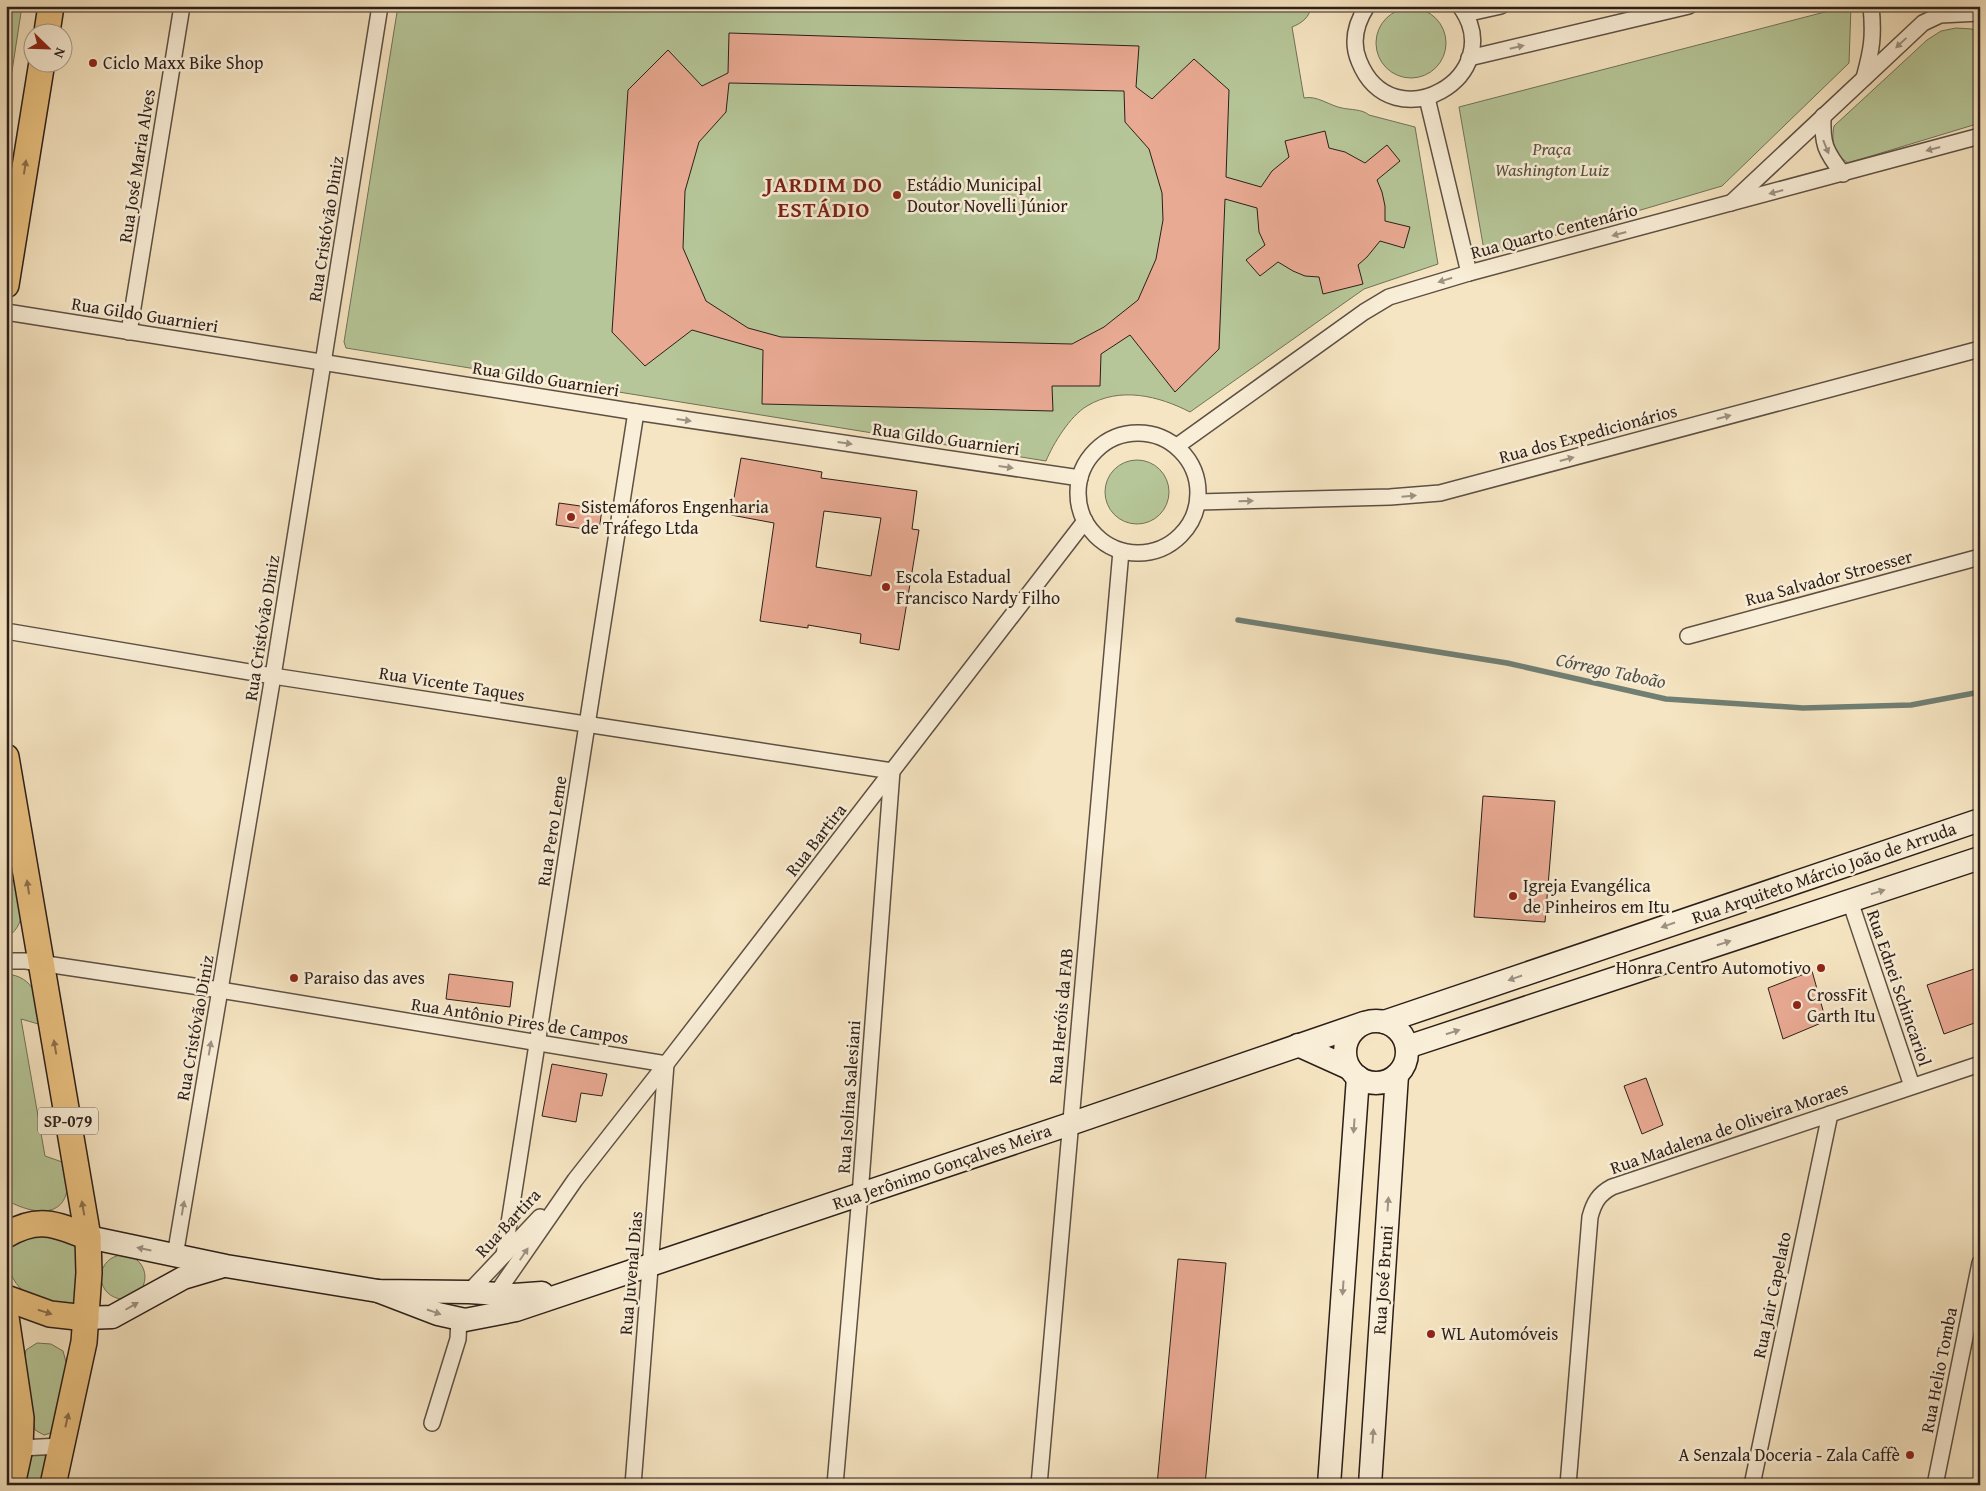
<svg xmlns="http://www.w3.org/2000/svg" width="1986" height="1491" font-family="'Gentium Book Plus',serif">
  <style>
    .green { fill: #b6c698; stroke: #717259 }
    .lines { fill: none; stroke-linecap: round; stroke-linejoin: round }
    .stream { stroke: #707f74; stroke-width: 5.5 }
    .building { fill: #e9aa93; stroke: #2c1f1a; fill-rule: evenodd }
    .street-casing { stroke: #5e5044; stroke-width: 18 }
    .secondary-casing { stroke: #2c1f1a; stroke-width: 25 }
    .primary-casing { stroke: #2c1f1a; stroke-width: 28 }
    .street { stroke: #f9eed7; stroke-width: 15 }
    .secondary { stroke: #f9eed7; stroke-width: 22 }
    .primary { stroke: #ebc281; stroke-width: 25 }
    .oneway { fill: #9d9182 }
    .oneway2 { fill: #8c704e }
    .poi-dot { fill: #8f2418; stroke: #f9eed7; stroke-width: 2 }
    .labels { text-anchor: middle; stroke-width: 5; stroke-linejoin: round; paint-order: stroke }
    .shield { fill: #f9eed7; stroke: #6a5d53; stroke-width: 1 }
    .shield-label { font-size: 16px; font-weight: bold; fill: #2c1f1a }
    .poi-label { font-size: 18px; fill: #2c1f1a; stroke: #f9eed7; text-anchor: start }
    .park-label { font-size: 18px; font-style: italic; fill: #555140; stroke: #f9eed7 }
    .street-label { font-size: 18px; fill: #2c1f1a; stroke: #f9eed7 }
    .water-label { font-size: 19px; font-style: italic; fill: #4e4f47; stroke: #f9eed7 }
    .district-label { font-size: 22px; font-weight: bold; letter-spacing: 1px; fill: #7a1f14; stroke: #f9eed7 }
  </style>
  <rect width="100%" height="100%" fill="#f6e5c2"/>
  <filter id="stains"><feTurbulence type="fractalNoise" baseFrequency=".004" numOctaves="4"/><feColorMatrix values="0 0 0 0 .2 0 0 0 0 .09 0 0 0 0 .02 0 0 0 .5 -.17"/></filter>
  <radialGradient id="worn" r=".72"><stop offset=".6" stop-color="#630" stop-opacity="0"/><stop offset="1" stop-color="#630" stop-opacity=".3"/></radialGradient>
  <!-- green -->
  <g class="green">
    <path d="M6,6H22L6,110Z"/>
    <path d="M398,6H1311C1310,17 1302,23 1292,27L1304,98C1317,95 1330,106 1342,108C1351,110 1362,109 1369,115L1415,127L1438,264L1364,289L1190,412C1159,396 1120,386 1087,406C1070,416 1053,444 1046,461L346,348L344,342Z"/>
    <path d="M1848,6H1851L1849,63L1722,186L1485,256L1459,107Z"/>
    <circle cx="1411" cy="43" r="35"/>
    <path d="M1956,28L1972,29L1980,33V123L1848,163C1834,153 1831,142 1834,126L1927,40L1941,31Z"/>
    <circle cx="1137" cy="492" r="32"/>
    <path d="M6,878L21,884C23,904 26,926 6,938Z"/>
    <path d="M6,974C35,976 40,1001 42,1025L21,1019L45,1156L65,1163C77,1214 45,1221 6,1200V1166L10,1161L6,1138Z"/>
    <path d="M23,1232L71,1239L78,1248L76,1298L72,1304C38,1308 0,1287 10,1246C12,1241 19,1236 23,1232Z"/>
    <circle cx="123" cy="1277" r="22"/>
    <path d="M37,1343L51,1344L63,1351L68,1369L56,1430L51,1433L44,1435L35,1430L24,1360L26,1350Z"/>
    <path d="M36,1448L50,1455L44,1485H18L25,1453Z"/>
  </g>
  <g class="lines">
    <!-- stream -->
    <path class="stream" d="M1238,620L1507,663L1666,699L1803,708L1911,705L1980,692"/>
  </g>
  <!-- building -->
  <g class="building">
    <path d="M729,33L1139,46L1136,87L1152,99L1194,59L1229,90L1226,177L1261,187L1272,171L1289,157L1285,141L1325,131L1329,148L1345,152L1365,163L1387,145L1400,161L1377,180L1382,192L1385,206V221L1410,227L1404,248L1380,241L1367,257L1358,265L1363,284L1323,294L1319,277L1305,276L1293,271L1278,262L1260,276L1246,260L1265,245L1259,232L1257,208L1225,199L1219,349L1175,392L1130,335L1101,354L1100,386H1052L1053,411L762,404L763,350L692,330L645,366L612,332L628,90L668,50L702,86L728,73ZM729,83L1124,91L1125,122L1149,149L1162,193L1163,220L1156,259L1138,300L1104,327L1072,344L781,337L748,328L706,301L683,248L685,191L699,142L726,112Z"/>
    <path d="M741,458L822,472L821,478L917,491L912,529L919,530L899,650L860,643L861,634L808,625V628L760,621L774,523L731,515ZM824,511L881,518L871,576L816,567Z"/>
    <path d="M559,503L602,509L599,531L556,525Z"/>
    <path d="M1483,796L1555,801L1545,922L1474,917Z"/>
    <path d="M1980,967V1021L1944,1034L1927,985Z"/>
    <path d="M1812,971L1826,1021L1783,1039L1768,988Z"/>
    <path d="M449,974L513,982L510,1007L446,999Z"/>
    <path d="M552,1064L607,1074L602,1096L581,1093L576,1122L542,1116Z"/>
    <path d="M1646,1078L1663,1125L1642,1134L1624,1086Z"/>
    <path d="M1178,1259L1226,1263L1205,1485H1157Z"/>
  </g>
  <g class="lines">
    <defs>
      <g id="street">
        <path d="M1367,6C1356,23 1351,42 1359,61C1392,144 1511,76 1460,6"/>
        <path d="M1465,14L1501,6"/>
        <path d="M1469,58L1689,6"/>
        <path d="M1864,78C1872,49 1874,36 1871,6"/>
        <path d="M1427,98L1469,273"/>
        <path d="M1823,116C1822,144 1825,151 1843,174"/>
        <path d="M1731,203L1923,23L1940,15L1980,13"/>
        <path d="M6,312L636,412L1080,478"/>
        <path d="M129,332L182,6"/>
        <circle cx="1138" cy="493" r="60"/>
        <path d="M1177,446L1364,312L1389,297L1469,273L1980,136"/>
        <path d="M1198,502L1390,497L1440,493L1980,349"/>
        <path d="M6,631L273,676L892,771L860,1195L835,1485"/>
        <path d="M1688,636L1980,557"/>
        <path d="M1850,901L1912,1086"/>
        <path d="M6,961H26L220,990L666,1064L633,1485"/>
        <path d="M504,1255L636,412"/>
        <path d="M175,1256L273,676L380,6"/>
        <path d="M469,1292L540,1217"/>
        <path d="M496,1294L575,1180L666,1064L1085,521"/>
        <path d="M432,1423L458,1339L459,1319"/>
        <path d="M6,1452L20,1448L61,1446"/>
        <path d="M1039,1485L1121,551"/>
        <path d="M1568,1485L1590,1217C1594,1202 1599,1194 1612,1187L1980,1064"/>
        <path d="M1752,1485L1830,1114"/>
        <path d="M1935,1485L1980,1263"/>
      </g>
      <g id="secondary">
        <circle cx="1376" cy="1052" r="31"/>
        <path d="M1384,1022L1980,820"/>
        <path d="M1298,1045L1349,1068"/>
        <path d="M1407,1047L1980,858"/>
        <path d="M88,1237L226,1266L378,1291L469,1292L514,1295L542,1293"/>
        <path d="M378,1291L438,1314L465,1320L516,1310L1070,1124L1364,1023"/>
        <path d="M86,1318L112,1317L183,1278L220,1267"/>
        <path d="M1329,1485L1358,1077"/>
        <path d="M1370,1485L1397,1075"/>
      </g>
      <g id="primary">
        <path d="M47,32L51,6"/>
        <path d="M6,285L42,62"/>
        <path d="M6,757L88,1237L89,1273L84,1342L53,1485"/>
        <path d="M6,1235C38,1216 56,1224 88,1237"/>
        <path d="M6,1298L50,1314L86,1318"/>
        <path d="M6,1317L21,1418L20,1448L12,1485"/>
      </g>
    </defs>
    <!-- street casing -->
    <use href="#street" class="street-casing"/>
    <!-- secondary casing -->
    <use href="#secondary" class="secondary-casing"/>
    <!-- primary casing -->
    <use href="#primary" class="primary-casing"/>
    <!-- street -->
    <use href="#street" class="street"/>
    <!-- secondary -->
    <use href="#secondary" class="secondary"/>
    <!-- primary -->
    <use href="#primary" class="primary"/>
  </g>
  <!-- one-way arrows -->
  <defs><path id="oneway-solid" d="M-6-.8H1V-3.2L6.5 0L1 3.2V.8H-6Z" transform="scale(1.25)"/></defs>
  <g class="oneway">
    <use href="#oneway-solid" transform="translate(1901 43) rotate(137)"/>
    <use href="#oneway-solid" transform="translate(1517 47) rotate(-13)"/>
    <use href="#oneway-solid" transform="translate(1826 147) rotate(68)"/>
    <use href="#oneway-solid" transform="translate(1933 149) rotate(165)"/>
    <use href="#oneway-solid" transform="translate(1776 192) rotate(165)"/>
    <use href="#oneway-solid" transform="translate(1619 234) rotate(165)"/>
    <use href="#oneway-solid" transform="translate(1445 280) rotate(163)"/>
    <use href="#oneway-solid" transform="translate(1724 417) rotate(-15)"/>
    <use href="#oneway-solid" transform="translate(684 420) rotate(8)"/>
    <use href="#oneway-solid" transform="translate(845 443) rotate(8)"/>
    <use href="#oneway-solid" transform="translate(1567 459) rotate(-15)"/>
    <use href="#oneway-solid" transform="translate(1006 467) rotate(8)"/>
    <use href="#oneway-solid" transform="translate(1409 496) rotate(-5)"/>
    <use href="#oneway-solid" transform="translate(1246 501) rotate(-1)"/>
    <use href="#oneway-solid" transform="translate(1878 892) rotate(-18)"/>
    <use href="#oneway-solid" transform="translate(1668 925) rotate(161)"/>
    <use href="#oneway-solid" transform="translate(1724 943) rotate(-18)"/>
    <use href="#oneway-solid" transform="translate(1515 978) rotate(161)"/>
    <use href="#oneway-solid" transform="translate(1453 1032) rotate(-18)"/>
    <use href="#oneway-solid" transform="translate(210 1048) rotate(-80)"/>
    <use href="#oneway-solid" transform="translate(1354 1126) rotate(94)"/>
    <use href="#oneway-solid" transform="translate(1388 1204) rotate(-86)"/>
    <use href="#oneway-solid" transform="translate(183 1208) rotate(-80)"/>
    <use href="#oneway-solid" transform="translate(144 1249) rotate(-168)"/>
    <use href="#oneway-solid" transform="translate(524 1254) rotate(-56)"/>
    <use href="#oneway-solid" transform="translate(1343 1288) rotate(94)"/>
    <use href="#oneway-solid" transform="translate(132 1306) rotate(-30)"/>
    <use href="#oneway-solid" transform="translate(434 1312) rotate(19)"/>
    <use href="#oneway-solid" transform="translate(1373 1436) rotate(-86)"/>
  </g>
  <g class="oneway2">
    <use href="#oneway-solid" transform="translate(25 167) rotate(-81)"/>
    <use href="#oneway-solid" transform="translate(28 887) rotate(-99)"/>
    <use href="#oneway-solid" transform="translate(55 1047) rotate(-100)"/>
    <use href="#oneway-solid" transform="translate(83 1208) rotate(-100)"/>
    <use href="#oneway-solid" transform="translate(45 1312) rotate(17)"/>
    <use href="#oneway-solid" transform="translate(67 1420) rotate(-77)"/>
  </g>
  <!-- markers -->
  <g class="poi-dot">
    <circle cx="93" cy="63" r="5"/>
    <circle cx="897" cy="195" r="5"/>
    <circle cx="571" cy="517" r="5"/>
    <circle cx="886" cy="587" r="5"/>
    <circle cx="1513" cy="896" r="5"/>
    <circle cx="1821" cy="968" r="5"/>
    <circle cx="294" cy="978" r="5"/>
    <circle cx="1797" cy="1005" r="5"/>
    <circle cx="1431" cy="1334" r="5"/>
    <circle cx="1910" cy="1455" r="5"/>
  </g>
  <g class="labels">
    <!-- shield labels -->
    <rect class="shield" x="38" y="1107.5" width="60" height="27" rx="4"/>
    <g class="shield-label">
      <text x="68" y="1127">SP-079</text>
    </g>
    <!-- poi labels -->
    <g class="poi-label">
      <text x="103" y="69">Ciclo Maxx Bike Shop</text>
      <text x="907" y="191">Estádio Municipal<tspan x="907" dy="21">Doutor Novelli Júnior</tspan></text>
      <text x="581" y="513">Sistemáforos Engenharia<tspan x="581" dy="21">de Tráfego Ltda</tspan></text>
      <text x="896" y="583">Escola Estadual<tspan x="896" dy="21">Francisco Nardy Filho</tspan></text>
      <text x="1523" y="892">Igreja Evangélica<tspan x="1523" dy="21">de Pinheiros em Itu</tspan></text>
      <text x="1811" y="974" text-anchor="end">Honra Centro Automotivo</text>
      <text x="304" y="984">Paraiso das aves</text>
      <text x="1807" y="1001">CrossFit<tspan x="1807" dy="21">Garth Itu</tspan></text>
      <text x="1441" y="1340">WL Automóveis</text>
      <text x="1900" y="1461" text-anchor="end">A Senzala Doceria - Zala Caffè</text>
    </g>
    <!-- park labels -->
    <g class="park-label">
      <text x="1552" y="155">Praça<tspan x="1552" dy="21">Washington Luiz</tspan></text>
    </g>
    <!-- street labels -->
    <g class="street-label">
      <text transform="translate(137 166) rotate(-81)" y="6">Rua José Maria Alves</text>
      <text transform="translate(326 229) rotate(-81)" y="6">Rua Cristóvão Diniz</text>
      <text transform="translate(1554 231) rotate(-15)" y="6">Rua Quarto Centenário</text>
      <text transform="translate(145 315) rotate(9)" y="6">Rua Gildo Guarnieri</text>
      <text transform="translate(546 379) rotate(9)" y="6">Rua Gildo Guarnieri</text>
      <text transform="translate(1588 434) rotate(-15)" y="6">Rua dos Expedicionários</text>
      <text transform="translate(946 439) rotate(8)" y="6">Rua Gildo Guarnieri</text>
      <text transform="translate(1829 578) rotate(-15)" y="6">Rua Salvador Stroesser</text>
      <text transform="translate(262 628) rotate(-81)" y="6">Rua Cristóvão Diniz</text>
      <text transform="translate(452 684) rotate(9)" y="6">Rua Vicente Taques</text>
      <text transform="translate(552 831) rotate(-81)" y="6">Rua Pero Leme</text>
      <text transform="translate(816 840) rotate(-52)" y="6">Rua Bartira</text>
      <text transform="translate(1824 873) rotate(-19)" y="6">Rua Arquiteto Márcio João de Arruda</text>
      <text transform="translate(1899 988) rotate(71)" y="6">Rua Ednei Schincariol</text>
      <text transform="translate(1061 1016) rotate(-85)" y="6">Rua Heróis da FAB</text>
      <text transform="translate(520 1021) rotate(9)" y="6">Rua Antônio Pires de Campos</text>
      <text transform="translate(195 1028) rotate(-80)" y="6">Rua Cristóvão Diniz</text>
      <text transform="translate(849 1097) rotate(-86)" y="6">Rua Isolina Salesiani</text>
      <text transform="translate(1729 1128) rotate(-19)" y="6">Rua Madalena de Oliveira Moraes</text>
      <text transform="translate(942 1167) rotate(-19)" y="6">Rua Jerônimo Gonçalves Meira</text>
      <text transform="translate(508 1223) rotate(-47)" y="6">Rua Bartira</text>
      <text transform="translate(631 1273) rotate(-85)" y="6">Rua Juvenal Dias</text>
      <text transform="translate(1383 1280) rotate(-86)" y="6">Rua José Bruni</text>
      <text transform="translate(1772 1295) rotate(-78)" y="6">Rua Jair Capelato</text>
      <text transform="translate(1939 1370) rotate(-79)" y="6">Rua Helio Tomba</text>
    </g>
    <!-- water labels -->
    <g class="water-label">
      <text transform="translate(1611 670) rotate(12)" y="7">Córrego Taboão</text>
    </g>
    <!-- district labels -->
    <g class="district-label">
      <text x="824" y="192">JARDIM DO<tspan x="824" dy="25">ESTÁDIO</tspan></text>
    </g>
  </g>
  <!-- margin -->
  <rect width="1986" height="1491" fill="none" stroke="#f6e5c2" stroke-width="25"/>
  <rect x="8" y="8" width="1971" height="1476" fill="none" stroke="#2c1f1a" stroke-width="2.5"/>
  <rect x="12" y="12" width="1961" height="1466" fill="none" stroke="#2c1f1a"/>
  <!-- north arrow -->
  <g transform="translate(48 48) rotate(113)"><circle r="24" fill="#f9eed7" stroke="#a79b8b"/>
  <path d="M0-4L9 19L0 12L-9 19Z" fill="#8f2418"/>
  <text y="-8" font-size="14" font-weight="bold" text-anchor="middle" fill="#2c1f1a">N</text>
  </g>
  <rect width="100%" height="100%" filter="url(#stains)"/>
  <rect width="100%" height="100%" fill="url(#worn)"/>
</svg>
